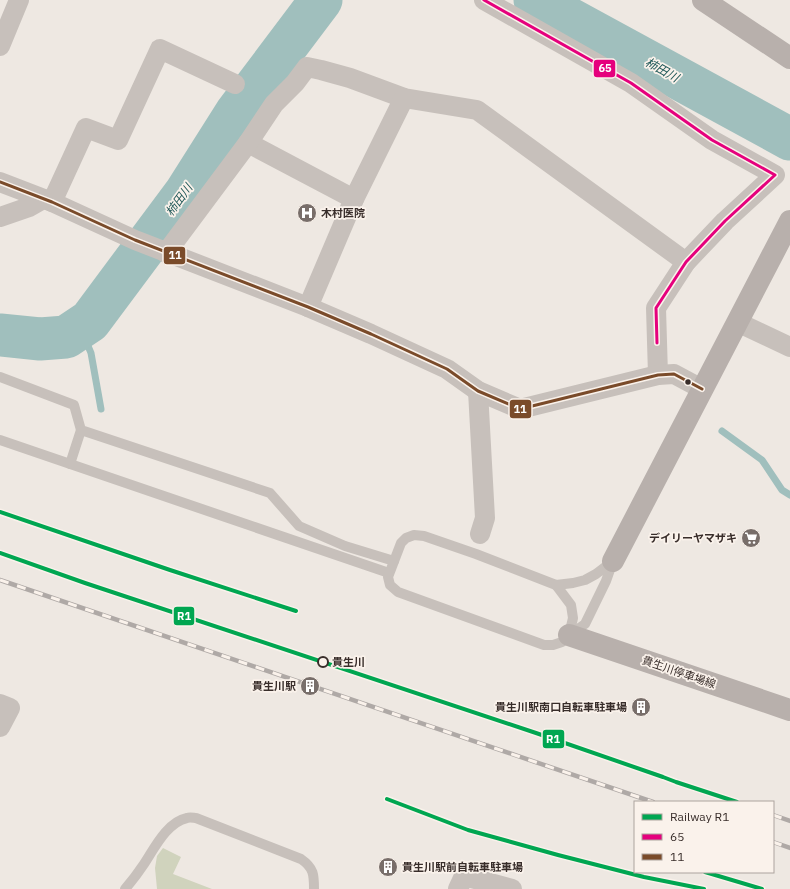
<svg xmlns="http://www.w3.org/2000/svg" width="790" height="889" font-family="'IBM Plex Sans','Noto Sans JP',sans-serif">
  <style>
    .green { fill: #d0d3bd }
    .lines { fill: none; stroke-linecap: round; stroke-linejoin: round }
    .stream { stroke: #a0bfbd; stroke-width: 7 }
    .river { stroke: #a0bfbd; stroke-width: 43 }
    .lane { stroke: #c7c0bb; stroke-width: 10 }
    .street { stroke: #c7c0bb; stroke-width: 20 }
    .secondary { stroke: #b8b0ac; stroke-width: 22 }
    .rail-casing { stroke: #afa9a6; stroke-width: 4.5 }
    .rail { stroke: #faf2eb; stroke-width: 3; stroke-dasharray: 9; stroke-linecap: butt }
    .bus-1-casing { stroke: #faf2eb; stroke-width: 6 }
    .bus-2-casing { stroke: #faf2eb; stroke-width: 6 }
    .bus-1 { stroke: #e5007d; stroke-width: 3 }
    .bus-2 { stroke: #7a4b2a; stroke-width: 3 }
    .rail-1-casing { stroke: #faf2eb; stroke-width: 7 }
    .rail-1 { stroke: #00a651; stroke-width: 4 }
    .bus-dot { fill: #382d2a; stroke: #faf2eb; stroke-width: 1.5 }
    .stop-dot { fill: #faf2eb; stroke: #382d2a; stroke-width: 2 }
    .labels { text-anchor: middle; stroke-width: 3.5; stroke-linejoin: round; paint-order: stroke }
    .poi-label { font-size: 11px; font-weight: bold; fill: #382d2a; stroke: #faf2eb; text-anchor: end }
    .stop-label { font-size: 11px; font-weight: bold; fill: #382d2a; stroke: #faf2eb; text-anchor: start }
    .street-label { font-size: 11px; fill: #382d2a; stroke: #faf2eb }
    .water-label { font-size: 12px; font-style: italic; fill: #205858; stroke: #faf2eb }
    .line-badge { stroke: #faf2eb; stroke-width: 1.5 }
    .badge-label { font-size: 11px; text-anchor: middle; font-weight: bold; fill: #fff }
  </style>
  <rect width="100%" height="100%" fill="#eee8e2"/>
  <!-- green -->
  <path class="green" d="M163,848L181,857L173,874L212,889H157L155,868L157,856Z"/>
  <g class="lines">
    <!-- stream -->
    <g class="stream">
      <path d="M80,327L91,353L101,409"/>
      <path d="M722,431L762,460L782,490L790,495"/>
    </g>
    <!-- river -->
    <g class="river">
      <path d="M535,0L790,139"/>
      <path d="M0,335L40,339L66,337L90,321L186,192L236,113L321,0"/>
    </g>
    <!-- lane -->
    <g class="lane">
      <path d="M0,377L74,405L81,430L270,493L299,526L345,546L394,561"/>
      <path d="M0,440L389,573"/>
      <path d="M70,464L81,430"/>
      <path d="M414,535L424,536L476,554L556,585L573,583L585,580L596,574L613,561L606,581L585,624L569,635L562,642L553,645H544L398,592L390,585L388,577L401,543L406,538Z"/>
      <path d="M556,585L571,605L573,618L569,635"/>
      <path d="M125,889C132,881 138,873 144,864C154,849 167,822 187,818C190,817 194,818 196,818L301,859C314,868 314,875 314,889"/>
    </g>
    <!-- street -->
    <g class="street">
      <path d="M484,0L631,83L712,140L775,175L725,221L686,262L656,308L658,375"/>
      <path d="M0,46L19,0"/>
      <path d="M248,143L354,199"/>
      <path d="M0,182L52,202L135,240L308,307L371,334L447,369L478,391L520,409L658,375L674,374L702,389"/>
      <path d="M52,202L86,128L118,140L160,49L235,84"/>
      <path d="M0,217L29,207L43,199"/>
      <path d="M166,253L248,143L274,104L295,83L307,67L321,70L350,78L404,98L477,110L686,262"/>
      <path d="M308,307L354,199L404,98"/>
      <path d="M737,322L790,347"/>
      <path d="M478,391L485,518L480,534"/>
      <path d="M0,704L10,708L0,727"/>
      <path d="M458,889L464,876L512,889"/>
    </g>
    <!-- secondary -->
    <g class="secondary">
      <path d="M703,0L790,58"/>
      <path d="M613,561L790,221"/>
      <path d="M569,635L790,710"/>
    </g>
    <defs>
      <g id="rail">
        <path d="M0,512L170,570L296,611"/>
        <path d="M0,553L85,583L536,733L663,777L676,782L737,802"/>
        <path d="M0,580L653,802"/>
        <path d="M773,815L790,821"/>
        <path d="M773,842L790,848"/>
      </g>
    </defs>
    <!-- rail casing -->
    <use href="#rail" class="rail-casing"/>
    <!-- rail -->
    <use href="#rail" class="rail"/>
    <defs>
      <path id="bus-1" d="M484,0L631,83L712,140L775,175L725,221L686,262L656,308L657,343"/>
      <path id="bus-2" d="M0,182L52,202L135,240L308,307L371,334L447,369L478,391L520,409L658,375L674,374L702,389"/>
    </defs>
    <!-- bus-1 casing -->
    <use href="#bus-1" class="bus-1-casing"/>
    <!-- bus-2 casing -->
    <use href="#bus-2" class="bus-2-casing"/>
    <!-- bus-1 -->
    <use href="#bus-1" class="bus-1"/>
    <!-- bus-2 -->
    <use href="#bus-2" class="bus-2"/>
    <defs>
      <g id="rail-1">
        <path d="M0,512L170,570L296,611"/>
        <path d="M0,553L85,583L536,733L663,777L676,782L737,802"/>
        <path d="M387,799L468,830L558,855L644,877L704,889"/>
        <path d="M705,872L762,889"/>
      </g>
    </defs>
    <!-- rail-1 casing -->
    <use href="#rail-1" class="rail-1-casing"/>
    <!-- rail-1 -->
    <use href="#rail-1" class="rail-1"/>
  </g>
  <!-- icons -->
  <defs>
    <symbol id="hospital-disc" viewBox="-11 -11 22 22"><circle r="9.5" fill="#786e6a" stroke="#faf2eb"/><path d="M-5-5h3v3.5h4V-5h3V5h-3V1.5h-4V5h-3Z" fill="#fff"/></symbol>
    <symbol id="supermarket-disc" viewBox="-11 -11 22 22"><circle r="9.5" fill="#786e6a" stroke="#faf2eb"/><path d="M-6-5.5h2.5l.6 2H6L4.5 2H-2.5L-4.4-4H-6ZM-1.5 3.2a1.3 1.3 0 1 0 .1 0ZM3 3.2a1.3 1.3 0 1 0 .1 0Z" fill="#fff"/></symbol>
    <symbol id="building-disc" viewBox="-11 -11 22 22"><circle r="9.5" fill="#786e6a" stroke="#faf2eb"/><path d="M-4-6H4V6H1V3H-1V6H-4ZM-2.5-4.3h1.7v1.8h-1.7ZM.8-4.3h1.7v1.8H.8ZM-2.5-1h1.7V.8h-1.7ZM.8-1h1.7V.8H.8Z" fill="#fff"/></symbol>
  </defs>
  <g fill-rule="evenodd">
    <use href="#hospital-disc" x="296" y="202" width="22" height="22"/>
    <use href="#supermarket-disc" x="740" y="527" width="22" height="22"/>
    <use href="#building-disc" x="299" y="675" width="22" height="22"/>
    <use href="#building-disc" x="630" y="696" width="22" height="22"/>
    <use href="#building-disc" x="377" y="856" width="22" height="22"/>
  </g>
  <!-- markers -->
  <circle class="bus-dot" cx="688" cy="382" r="3.5"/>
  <circle class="stop-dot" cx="323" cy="662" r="5"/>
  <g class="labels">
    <!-- poi labels -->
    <g class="poi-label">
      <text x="321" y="217" text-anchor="start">木村医院</text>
      <text x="737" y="542">デイリーヤマザキ</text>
      <text x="296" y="690">貴生川駅</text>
      <text x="627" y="711">貴生川駅南口自転車駐車場</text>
      <text x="402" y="871" text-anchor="start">貴生川駅前自転車駐車場</text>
    </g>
    <!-- stop labels -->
    <g class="stop-label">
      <text x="332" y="666">貴生川</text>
    </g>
    <!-- street labels -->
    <g class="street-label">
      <text transform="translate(679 672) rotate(19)" y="4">貴生川停車場線</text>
    </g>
    <!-- water labels -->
    <g class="water-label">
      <text transform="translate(662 70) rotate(29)" y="4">柿田川</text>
      <text transform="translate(179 200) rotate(-54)" y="4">柿田川</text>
    </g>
  </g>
  <g class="line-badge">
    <rect x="593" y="59" width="23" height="19" rx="4" fill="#e5007d"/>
    <rect x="163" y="246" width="23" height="19" rx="4" fill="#7a4b2a"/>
    <rect x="509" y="399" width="23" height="20" rx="4" fill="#7a4b2a"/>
    <rect x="173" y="606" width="22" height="20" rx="4" fill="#00a651"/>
    <rect x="542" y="729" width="23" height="20" rx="4" fill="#00a651"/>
  </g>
  <g class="badge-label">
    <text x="605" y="72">65</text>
    <text x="175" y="259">11</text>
    <text x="520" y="413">11</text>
    <text x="184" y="620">R1</text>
    <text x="553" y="743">R1</text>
  </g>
  <!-- legend -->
  <rect x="634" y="801" width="140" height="72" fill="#faf2eb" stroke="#aca39e"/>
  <rect x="642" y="814" width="20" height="6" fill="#00a651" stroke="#aca39e"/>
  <text x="670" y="821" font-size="12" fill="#382d2a">Railway R1</text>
  <rect x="642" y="834" width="20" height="6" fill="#e5007d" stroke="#aca39e"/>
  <text x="670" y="841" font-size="12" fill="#382d2a">65</text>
  <rect x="642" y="854" width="20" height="6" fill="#7a4b2a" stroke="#aca39e"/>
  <text x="670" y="861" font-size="12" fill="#382d2a">11</text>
</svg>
